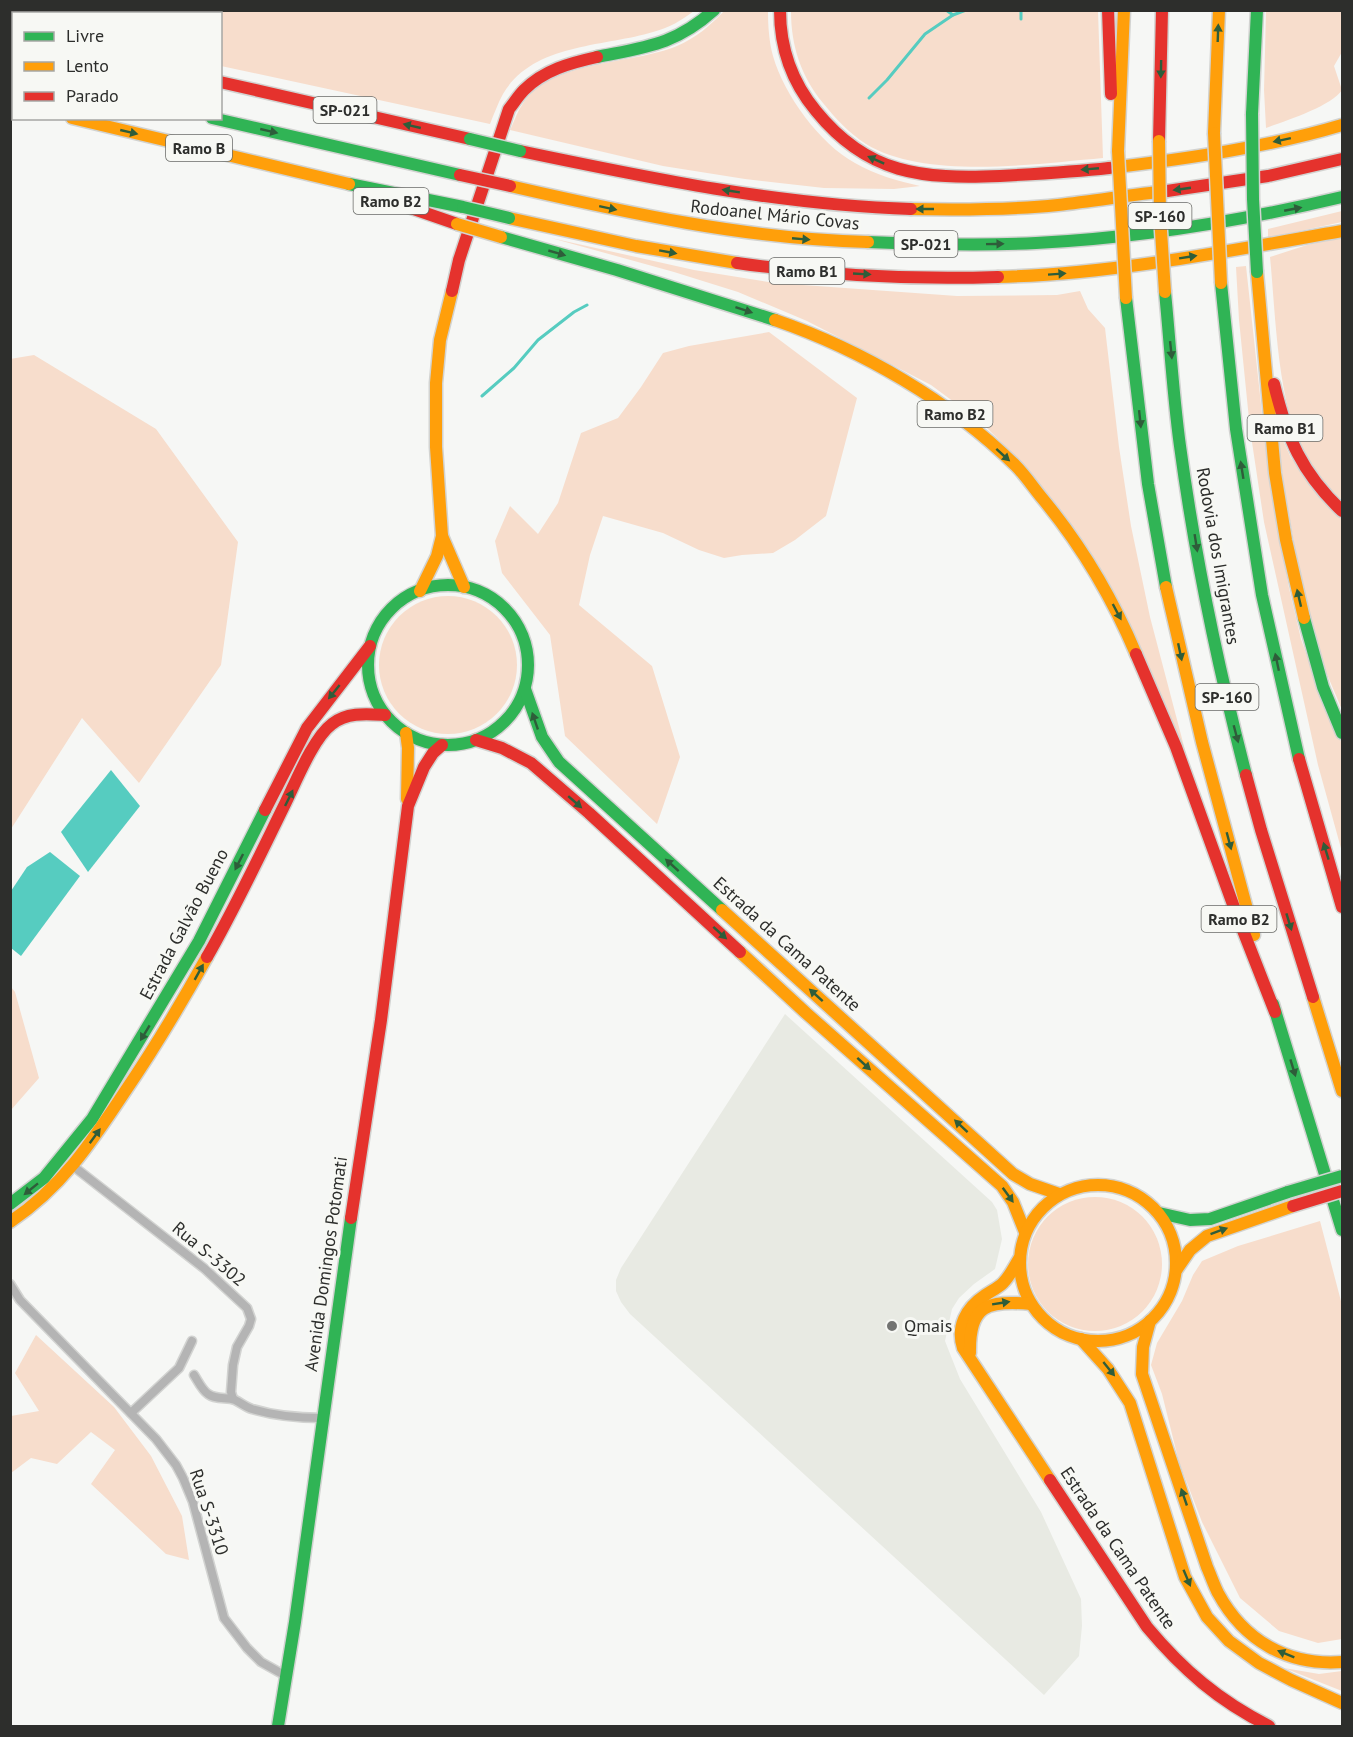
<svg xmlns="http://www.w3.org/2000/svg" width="1353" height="1737" font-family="'PT Sans',sans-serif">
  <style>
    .built { fill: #e8eae3 }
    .green { fill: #f7ddcc }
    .water { fill: #56ccc0 }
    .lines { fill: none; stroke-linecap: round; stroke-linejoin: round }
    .stream { stroke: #56ccc0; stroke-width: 3 }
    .street-casing { stroke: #d2d3d1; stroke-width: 11 }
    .fast-casing { stroke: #d2d3d1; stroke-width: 15 }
    .slow-casing { stroke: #d2d3d1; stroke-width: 15 }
    .jam-casing { stroke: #d2d3d1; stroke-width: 15 }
    .street { stroke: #b4b4b4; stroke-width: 8 }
    .fast { stroke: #30b455; stroke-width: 12 }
    .slow { stroke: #ff9f0a; stroke-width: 12 }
    .jam { stroke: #e5322d; stroke-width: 12 }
    .fast-bridge-casing { stroke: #d2d3d1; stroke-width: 15; stroke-linecap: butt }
    .slow-bridge-casing { stroke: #d2d3d1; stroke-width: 15; stroke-linecap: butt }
    .jam-bridge-casing { stroke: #d2d3d1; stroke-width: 15; stroke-linecap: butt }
    .fast-bridge { stroke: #30b455; stroke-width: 12 }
    .slow-bridge { stroke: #ff9f0a; stroke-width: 12 }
    .jam-bridge { stroke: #e5322d; stroke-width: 12 }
    .oneway { fill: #2e5d3a }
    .poi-dot { fill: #737472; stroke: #f7f8f4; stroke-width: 2 }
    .labels { text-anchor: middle; stroke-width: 6; stroke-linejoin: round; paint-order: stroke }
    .shield { fill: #f7f8f4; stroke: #6a6b68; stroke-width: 1.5 }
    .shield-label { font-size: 16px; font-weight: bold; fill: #2d2e2c }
    .street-label { font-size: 18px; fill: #2d2e2c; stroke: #f7f8f4 }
    .poi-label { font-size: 18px; fill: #2d2e2c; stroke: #f7f8f4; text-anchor: start }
  </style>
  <rect width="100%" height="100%" fill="#f6f7f5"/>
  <!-- built -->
  <path class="built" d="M785,1014L992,1202L997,1210L1002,1239L995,1269L974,1284L959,1298L952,1309L945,1341L960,1379L1041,1512L1081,1599L1082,1626L1079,1656L1044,1695L630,1314L621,1302L616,1291V1280L621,1268Z"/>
  <!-- green -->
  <g class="green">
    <path d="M11,10H694V11C682,20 669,28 653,32C604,47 533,43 503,94C498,103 494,114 490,124L221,66L220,14H14L13,21L11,20Z"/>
    <path d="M725,10L768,11C768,25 769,42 773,56C784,95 820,144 855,163C876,175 898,181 920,186L894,189L824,188L745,179L663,166L510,130C514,122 517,112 522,105C551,59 632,65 677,46C696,38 711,25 725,10Z"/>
    <path d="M791,11H1098L1103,158C1035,164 925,180 866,144C849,133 835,118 823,103C801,76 791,46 791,11Z"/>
    <path d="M1266,11H1342V52L1334,66L1342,90C1332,106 1285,121 1266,128L1264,90Z"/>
    <path d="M1342,211V222L1268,238V229Z"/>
    <path d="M1342,237V500C1329,488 1316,474 1307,458C1277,407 1276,317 1270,257L1307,245Z"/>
    <path d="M551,238L694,270L775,283L957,296L1057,295L1080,291L1088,309L1105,328L1119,447L1131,526L1150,617L1190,769L1144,655L1023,464L981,422L931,385L807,321L738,292L674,272Z"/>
    <path d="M1246,266L1269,478L1289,588L1301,639L1318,687L1334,726L1342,744V852L1318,765L1264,522L1250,429L1239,320L1236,267Z"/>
    <path d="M769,332L857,398L826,516L795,540L773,553L742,555L724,558L699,550L663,533L603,516L590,555L579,605L652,666L680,757L657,824L565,736L550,635L502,573L495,541L510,506L538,534L558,503L581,433L618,418L641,387L663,353L689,346Z"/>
    <path d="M34,355L156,429L238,542L221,665L139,783L82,718L11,829L10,359Z"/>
    <path d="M1272,402L1282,438L1291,458L1342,517V710L1324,667L1311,626L1300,577L1285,492Z"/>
    <circle cx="448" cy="665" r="69"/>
    <path d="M11,987L15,992L39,1078L11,1110Z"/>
    <circle cx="1095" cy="1264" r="67"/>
    <path d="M1320,1221L1342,1305V1639L1318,1643L1279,1631L1240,1598L1202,1522L1179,1462L1162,1394L1151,1365L1157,1343L1182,1301L1193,1275L1202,1261L1238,1246Z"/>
    <path d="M36,1335L114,1407L151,1456L182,1516L189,1560L166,1554L91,1484L115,1450L91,1432L57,1464L31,1458L11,1473V1416L39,1411L15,1373Z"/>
    <path d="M1284,1668L1319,1674L1342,1671V1691Z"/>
  </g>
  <!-- water -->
  <g class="water">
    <path d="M111,770L140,806L88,872L61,832Z"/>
    <path d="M50,852L80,876L21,956L11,948V891L27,867Z"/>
  </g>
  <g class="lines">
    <!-- stream -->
    <g class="stream">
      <path d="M946,10L953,15"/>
      <path d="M1021,19V10"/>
      <path d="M869,98L887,80L925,34L953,15L966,10"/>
      <path d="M482,396L514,368L538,340L574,312L587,305"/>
    </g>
    <defs>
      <g id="street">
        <path d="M73,1166L205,1269L247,1308L251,1319L249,1326L237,1347L233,1365L231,1392L233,1399"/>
        <path d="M10,1284L20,1300L156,1439L176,1465L183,1478L193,1502L224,1618L247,1648L261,1662L286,1676"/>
        <path d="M194,1375C198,1381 202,1390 208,1394C216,1400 227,1397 235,1400C241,1403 246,1407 252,1409C275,1416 299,1418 322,1418"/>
        <path d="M131,1413L179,1368L192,1341"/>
      </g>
      <g id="fast">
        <path d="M597,57C646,47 675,45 714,10"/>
        <path d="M1252,114L1257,10"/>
        <path d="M212,118L460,175"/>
        <path d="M349,184L463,207"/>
        <path d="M501,237L617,270L775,320"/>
        <path d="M868,242C924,244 980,246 1036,243C1140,238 1241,221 1342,197"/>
        <path d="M1221,283L1236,429L1262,595L1299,759"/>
        <path d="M1165,292C1170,343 1173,395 1180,446C1195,557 1218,667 1246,775"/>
        <path d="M1126,298L1148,484L1166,587"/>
        <circle cx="448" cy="665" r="80"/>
        <path d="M1304,618L1323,687L1342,733"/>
        <path d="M525,689L542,737L559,762L722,910"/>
        <path d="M1273,1004L1342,1230"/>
        <path d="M10,1204L44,1178L92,1119L199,941L265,810"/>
        <path d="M1159,1213L1190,1220L1210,1219L1288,1192"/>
        <path d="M278,1726L295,1622L351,1218"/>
      </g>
      <g id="slow">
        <path d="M10,35H14"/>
        <path d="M10,75L14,76"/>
        <path d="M10,108H14"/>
        <path d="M72,118L349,184"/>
        <path d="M1214,133L1219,10"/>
        <path d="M1118,151L1124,10"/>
        <path d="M1109,168C1185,159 1269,147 1342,125"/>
        <path d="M510,186C628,213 746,239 868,242"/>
        <path d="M911,209C960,210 1009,210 1058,205C1094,201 1130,195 1167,191"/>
        <path d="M509,218L636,246L737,263"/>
        <path d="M1257,272L1275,473L1286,540L1304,618"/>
        <path d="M998,277C1113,274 1228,251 1342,231"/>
        <path d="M775,320C862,350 950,401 1016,466C1025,475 1033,487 1042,498C1081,545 1112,597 1136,654"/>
        <path d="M442,536L464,587"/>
        <path d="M1166,587L1202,742L1254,935"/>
        <path d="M420,591L437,556L442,536L436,447V383L440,340L452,291"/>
        <path d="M406,733L408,748L407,799"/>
        <path d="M722,910L1013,1174L1030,1184L1059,1194"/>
        <path d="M740,952L806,1013L1002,1186L1013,1202L1025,1232"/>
        <path d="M1313,997L1342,1091"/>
        <circle cx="1098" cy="1263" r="78"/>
        <path d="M10,1222C61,1188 91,1143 124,1093C154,1049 181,1004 207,957"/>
        <path d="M1019,1259C1014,1267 1010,1276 1003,1283C998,1288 991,1291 984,1296C966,1308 956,1327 963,1348L1050,1480"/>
        <path d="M1177,1269L1190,1250L1207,1236L1293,1206"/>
        <path d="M1150,1321L1143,1347L1142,1374L1207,1567C1211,1576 1214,1585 1218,1593C1244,1641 1288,1666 1342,1662"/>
        <path d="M1081,1339L1108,1369L1130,1403L1185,1577L1207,1617L1229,1641L1259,1663L1291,1680L1342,1703"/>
        <path d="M970,1353C969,1305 987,1300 1031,1304"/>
      </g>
      <g id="jam">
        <path d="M780,10C780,48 791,81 816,111C868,175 922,179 1000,176C1037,174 1073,172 1109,168"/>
        <path d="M1108,10L1111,94"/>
        <path d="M220,82L470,139"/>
        <path d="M1159,141L1162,10"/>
        <path d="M520,151C649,178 779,205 911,209"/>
        <path d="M1167,191L1268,176L1342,159"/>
        <path d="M382,198L457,224"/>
        <path d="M737,263C823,275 911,280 998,277"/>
        <path d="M452,291L459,260L509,109C514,103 518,96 524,90C544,70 570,63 597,57"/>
        <path d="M1274,384C1287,438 1301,472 1342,511"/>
        <path d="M1136,654L1176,747L1235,910L1275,1012"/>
        <path d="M476,740L502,748L531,763L589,813L740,952"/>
        <path d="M1299,759L1342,907"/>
        <path d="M1246,775L1261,830L1313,997"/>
        <path d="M265,810L307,728L370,646"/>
        <path d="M207,957C235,908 259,857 284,806C295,784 313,738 332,724C347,712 367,714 385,715"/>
        <path d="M351,1218L381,1020L408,806L424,767L433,753L442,745"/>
        <path d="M1050,1480L1147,1627C1183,1670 1219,1701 1269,1726"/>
      </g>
    </defs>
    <!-- street casing -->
    <use href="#street" class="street-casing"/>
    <!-- fast casing -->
    <use href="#fast" class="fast-casing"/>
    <!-- slow casing -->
    <use href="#slow" class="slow-casing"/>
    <!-- jam casing -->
    <use href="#jam" class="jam-casing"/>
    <!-- street -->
    <use href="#street" class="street"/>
    <!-- fast -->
    <use href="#fast" class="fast"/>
    <!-- slow -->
    <use href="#slow" class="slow"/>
    <!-- jam -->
    <use href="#jam" class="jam"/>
    <defs>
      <g id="fast-bridge">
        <path d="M1252,114L1253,199L1257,272"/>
        <path d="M470,139L520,151"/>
        <path d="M463,207L509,218"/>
        <path d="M1288,1192L1342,1176"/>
      </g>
      <g id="slow-bridge">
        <path d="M1214,133L1221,283"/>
        <path d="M1159,141L1160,216L1165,292"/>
        <path d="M1118,151L1126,298"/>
        <path d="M457,224L501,237"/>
      </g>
      <g id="jam-bridge">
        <path d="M460,175L510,186"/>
        <path d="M1293,1206L1342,1191"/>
      </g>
    </defs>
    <!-- fast-bridge casing -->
    <use href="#fast-bridge" class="fast-bridge-casing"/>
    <!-- slow-bridge casing -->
    <use href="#slow-bridge" class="slow-bridge-casing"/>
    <!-- jam-bridge casing -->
    <use href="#jam-bridge" class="jam-bridge-casing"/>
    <!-- fast-bridge -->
    <use href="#fast-bridge" class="fast-bridge"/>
    <!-- slow-bridge -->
    <use href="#slow-bridge" class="slow-bridge"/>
    <!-- jam-bridge -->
    <use href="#jam-bridge" class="jam-bridge"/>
  </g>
  <!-- one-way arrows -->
  <defs><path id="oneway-solid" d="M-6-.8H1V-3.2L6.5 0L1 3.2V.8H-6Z" transform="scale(1.5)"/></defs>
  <g class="oneway">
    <use href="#oneway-solid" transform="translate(1218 33) rotate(-88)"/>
    <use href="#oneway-solid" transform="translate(1161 69) rotate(91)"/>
    <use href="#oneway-solid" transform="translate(412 126) rotate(-167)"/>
    <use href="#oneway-solid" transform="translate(269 131) rotate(13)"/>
    <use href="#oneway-solid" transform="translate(129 132) rotate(13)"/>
    <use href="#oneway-solid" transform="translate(1282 140) rotate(168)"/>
    <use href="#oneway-solid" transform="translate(876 160) rotate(-156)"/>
    <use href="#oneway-solid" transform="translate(1090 169) rotate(175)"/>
    <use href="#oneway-solid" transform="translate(1182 189) rotate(172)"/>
    <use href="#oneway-solid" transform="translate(731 191) rotate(-171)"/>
    <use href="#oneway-solid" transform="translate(608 208) rotate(12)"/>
    <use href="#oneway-solid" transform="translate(925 209) rotate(-180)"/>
    <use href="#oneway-solid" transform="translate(1293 209) rotate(-11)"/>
    <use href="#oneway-solid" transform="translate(801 239) rotate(5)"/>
    <use href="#oneway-solid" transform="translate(995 244) rotate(-1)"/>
    <use href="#oneway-solid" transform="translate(668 252) rotate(10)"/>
    <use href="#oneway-solid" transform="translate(557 253) rotate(16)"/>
    <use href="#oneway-solid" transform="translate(1188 257) rotate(-9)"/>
    <use href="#oneway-solid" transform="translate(862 274) rotate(3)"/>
    <use href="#oneway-solid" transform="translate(1057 274) rotate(-4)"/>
    <use href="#oneway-solid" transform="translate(744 310) rotate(18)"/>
    <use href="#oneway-solid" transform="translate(1171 350) rotate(84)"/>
    <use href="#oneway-solid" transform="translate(1140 419) rotate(84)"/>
    <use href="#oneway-solid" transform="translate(1003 455) rotate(42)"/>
    <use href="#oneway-solid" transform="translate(1242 470) rotate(-99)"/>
    <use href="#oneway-solid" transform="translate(1196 543) rotate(81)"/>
    <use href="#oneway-solid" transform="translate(1299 598) rotate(-103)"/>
    <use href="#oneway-solid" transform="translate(1117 612) rotate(62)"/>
    <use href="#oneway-solid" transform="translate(1180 652) rotate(78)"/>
    <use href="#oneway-solid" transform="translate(1277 662) rotate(-102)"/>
    <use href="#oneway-solid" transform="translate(334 692) rotate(129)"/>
    <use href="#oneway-solid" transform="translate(535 721) rotate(-109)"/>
    <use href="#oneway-solid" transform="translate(1236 734) rotate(75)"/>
    <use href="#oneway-solid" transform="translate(289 798) rotate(-64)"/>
    <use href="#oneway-solid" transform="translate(575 802) rotate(41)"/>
    <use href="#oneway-solid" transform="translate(1229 841) rotate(75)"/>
    <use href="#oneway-solid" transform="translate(1326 851) rotate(-107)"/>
    <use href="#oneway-solid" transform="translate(239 862) rotate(117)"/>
    <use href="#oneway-solid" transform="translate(672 865) rotate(-138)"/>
    <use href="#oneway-solid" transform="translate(1289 922) rotate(73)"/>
    <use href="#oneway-solid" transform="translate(720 933) rotate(42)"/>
    <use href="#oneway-solid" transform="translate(199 972) rotate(-61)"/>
    <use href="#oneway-solid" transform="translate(816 995) rotate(-138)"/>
    <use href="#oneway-solid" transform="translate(145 1033) rotate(121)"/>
    <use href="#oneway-solid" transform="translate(864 1064) rotate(42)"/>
    <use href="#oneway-solid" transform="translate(1293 1068) rotate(73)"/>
    <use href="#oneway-solid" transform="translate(961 1126) rotate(-137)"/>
    <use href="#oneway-solid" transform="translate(95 1136) rotate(-54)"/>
    <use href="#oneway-solid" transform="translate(31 1189) rotate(141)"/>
    <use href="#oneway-solid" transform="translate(1008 1195) rotate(54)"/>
    <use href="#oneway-solid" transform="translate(1219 1231) rotate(-20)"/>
    <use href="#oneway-solid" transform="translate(1001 1303) rotate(-9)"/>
    <use href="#oneway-solid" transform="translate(1109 1369) rotate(51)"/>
    <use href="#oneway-solid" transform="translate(1184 1497) rotate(-109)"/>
    <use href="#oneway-solid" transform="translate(1187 1578) rotate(67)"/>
    <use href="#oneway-solid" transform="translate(1286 1654) rotate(-158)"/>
  </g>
  <!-- markers -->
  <circle class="poi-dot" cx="892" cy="1326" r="6"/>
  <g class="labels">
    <!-- shield labels -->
    <g class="shield">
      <rect x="313.5" y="97" width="63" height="26" rx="4.5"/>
      <rect x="166" y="135" width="66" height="26" rx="4.5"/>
      <rect x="353.5" y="188" width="75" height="26" rx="4.5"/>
      <rect x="1128.5" y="203" width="63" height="26" rx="4.5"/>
      <rect x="894.5" y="231" width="63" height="26" rx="4.5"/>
      <rect x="769.5" y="258" width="75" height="26" rx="4.5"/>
      <rect x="917.5" y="401" width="75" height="26" rx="4.5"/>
      <rect x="1247.5" y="415" width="75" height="26" rx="4.5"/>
      <rect x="1195.5" y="684" width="63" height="26" rx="4.5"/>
      <rect x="1201.5" y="906" width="75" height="26" rx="4.5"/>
    </g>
    <g class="shield-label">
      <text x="345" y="116">SP-021</text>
      <text x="199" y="154">Ramo B</text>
      <text x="391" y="207">Ramo B2</text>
      <text x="1160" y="222">SP-160</text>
      <text x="926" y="250">SP-021</text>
      <text x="807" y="277">Ramo B1</text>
      <text x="955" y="420">Ramo B2</text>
      <text x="1285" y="434">Ramo B1</text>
      <text x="1227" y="703">SP-160</text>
      <text x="1239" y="925">Ramo B2</text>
    </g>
    <!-- street labels -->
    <g class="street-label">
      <text transform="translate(775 215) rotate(6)" y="6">Rodoanel Mário Covas</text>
      <text transform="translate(1218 556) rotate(80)" y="6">Rodovia dos Imigrantes</text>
      <text transform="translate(184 924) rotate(-62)" y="6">Estrada Galvão Bueno</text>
      <text transform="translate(787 944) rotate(42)" y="6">Estrada da Cama Patente</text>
      <text transform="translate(209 1254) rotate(40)" y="6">Rua S-3302</text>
      <text transform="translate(326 1264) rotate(-82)" y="6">Avenida Domingos Potomati</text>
      <text transform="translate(209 1512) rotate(72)" y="6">Rua S-3310</text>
      <text transform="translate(1118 1548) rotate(56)" y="6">Estrada da Cama Patente</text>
    </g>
    <!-- poi labels -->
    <g class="poi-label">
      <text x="904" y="1332">Qmais</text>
    </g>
  </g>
  <!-- border -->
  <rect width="1353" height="1737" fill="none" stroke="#2d2e2c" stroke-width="24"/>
  <!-- legend -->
  <rect x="12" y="12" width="210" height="108" fill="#f7f8f4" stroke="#a6a7a4" stroke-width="1.5"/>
  <rect x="24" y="32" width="30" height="9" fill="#30b455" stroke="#a6a7a4" stroke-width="1.5"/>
  <text x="66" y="42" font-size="18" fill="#2d2e2c">Livre</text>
  <rect x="24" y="62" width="30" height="9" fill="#ff9f0a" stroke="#a6a7a4" stroke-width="1.5"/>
  <text x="66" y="72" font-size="18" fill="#2d2e2c">Lento</text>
  <rect x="24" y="92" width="30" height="9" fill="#e5322d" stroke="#a6a7a4" stroke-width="1.5"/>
  <text x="66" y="102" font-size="18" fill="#2d2e2c">Parado</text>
</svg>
